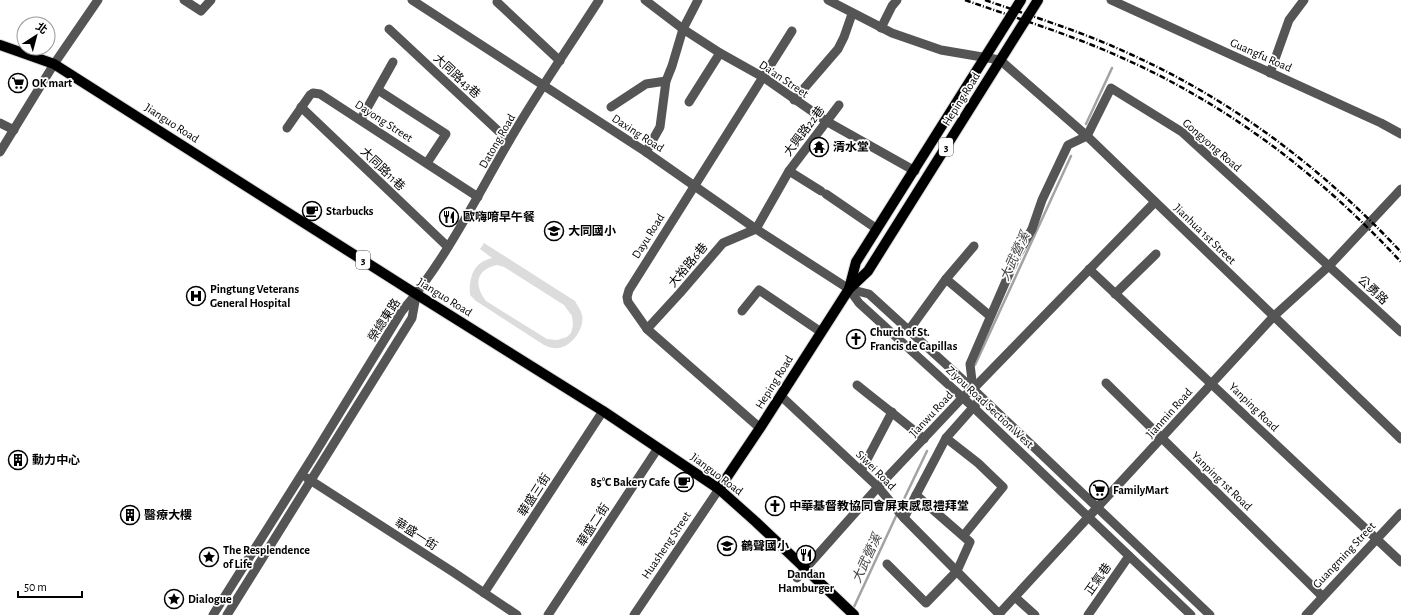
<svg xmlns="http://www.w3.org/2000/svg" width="1401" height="615" font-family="'Alegreya Sans','Noto Sans TC',sans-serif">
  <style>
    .green { fill: #dcdcdc; fill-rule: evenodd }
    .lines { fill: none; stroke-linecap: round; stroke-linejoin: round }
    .stream { stroke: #a3a3a3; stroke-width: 2.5 }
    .major-casing { stroke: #dbdbdb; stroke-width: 12 }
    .minor { stroke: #555; stroke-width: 9 }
    .major { stroke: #000; stroke-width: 10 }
    .rail { stroke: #000; stroke-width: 2.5; stroke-dasharray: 6 2 1 2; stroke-linecap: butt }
    .labels { text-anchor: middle; stroke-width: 3.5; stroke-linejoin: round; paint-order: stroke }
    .shield { fill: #fff; stroke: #4c4c4c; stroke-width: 1 }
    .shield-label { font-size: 11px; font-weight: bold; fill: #000 }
    .street-label { font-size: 12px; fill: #000; stroke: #fff }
    .poi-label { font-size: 12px; font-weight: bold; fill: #000; stroke: #fff; text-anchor: start }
    .water-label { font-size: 13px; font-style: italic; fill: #444; stroke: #fff }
  </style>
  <rect width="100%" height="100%" fill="#fff"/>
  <!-- green -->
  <path class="green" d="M484,243L575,301C577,305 581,310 582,315C585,328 572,346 559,348C553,349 549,347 544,345L476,301L470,295C469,283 471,269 482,262C485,260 489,259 492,258L480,249ZM497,265L504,267L564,305L572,316L573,325L571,333L567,337L557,340L547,339L486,301C474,285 475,270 497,265Z"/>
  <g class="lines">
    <!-- stream -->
    <g class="stream">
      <path d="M1086,124L1112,68"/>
      <path d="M975,365L1071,156"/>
      <path d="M904,499L927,451"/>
      <path d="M853,609L897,514"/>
    </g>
    <defs>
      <g id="major">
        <path d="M0,45L54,64L416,294L603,411L719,489L756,522L854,615"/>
        <path d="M849,289L856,262L1021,0"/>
        <path d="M719,489L760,428L849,289L868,271L1038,0"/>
      </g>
    </defs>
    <!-- major casing -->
    <use href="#major" class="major-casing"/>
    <!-- minor -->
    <g class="minor">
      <path d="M184,0L201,11L211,0"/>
      <path d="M412,0L646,152L756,229L849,289L869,294L973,389L1210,615"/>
      <path d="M645,0L683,29L720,53L763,77L826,121L915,171"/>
      <path d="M828,0L892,33L941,50L1000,60L1087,136L1401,439"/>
      <path d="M1111,0L1381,123L1401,134"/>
      <path d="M497,2L560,61"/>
      <path d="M881,28L892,6L897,0"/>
      <path d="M389,29L509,141"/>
      <path d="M1270,73L1289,20L1304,0"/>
      <path d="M378,90L446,134L427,163"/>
      <path d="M794,100L838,49L844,37L852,14"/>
      <path d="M689,102L720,53"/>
      <path d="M301,107L448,247"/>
      <path d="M611,107L646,84L666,81"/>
      <path d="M361,119L393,62"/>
      <path d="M0,123L14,130"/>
      <path d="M287,128L310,95L313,93L320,94L478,197"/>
      <path d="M0,152L54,64L98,0"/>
      <path d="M646,152L660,127L666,81L672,66L683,29L698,0"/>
      <path d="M789,171L821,191"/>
      <path d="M826,194L877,229"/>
      <path d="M1089,269L1401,562"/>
      <path d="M946,279L990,316"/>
      <path d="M849,289L859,303L973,407L1191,615"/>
      <path d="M1115,294L1156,254"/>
      <path d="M742,311L759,290L821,332"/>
      <path d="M647,329L680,293L723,243L756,229L789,171L839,105"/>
      <path d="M909,330L946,279L974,246"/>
      <path d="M1106,383L1322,596"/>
      <path d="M857,385C879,403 902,420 924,439"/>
      <path d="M973,389L970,364L1015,260L1032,229L1042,200L1068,145L1087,136L1111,88L1182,132L1401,332"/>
      <path d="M781,396L878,487L904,518L1000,615"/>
      <path d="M760,428L647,329L628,302L627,297L629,290L792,31"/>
      <path d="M946,438L978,463L1003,487L964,535"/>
      <path d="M861,471L892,412"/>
      <path d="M307,478L453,572L517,615"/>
      <path d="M904,518L946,438L977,403"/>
      <path d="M887,564L926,603L957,571L970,542L916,495"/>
      <path d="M797,578L878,487L963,397L973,389L1155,202"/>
      <path d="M484,593L603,411"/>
      <path d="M1015,597L1035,615"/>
      <path d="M213,615L312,458L402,311C445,261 475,200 508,143C536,94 569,47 599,0"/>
      <path d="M227,615L412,318L416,296"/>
      <path d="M548,615L658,448"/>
      <path d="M634,615L719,489"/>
      <path d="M998,615L1274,316L1329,266L1401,189"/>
      <path d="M1088,615L1129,556"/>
      <path d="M1306,615L1401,513"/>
    </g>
    <!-- major -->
    <use href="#major" class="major"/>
    <!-- rail -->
    <g class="rail">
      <path d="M965,0C1019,19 1075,36 1127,60C1233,108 1322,177 1401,262"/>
      <path d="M985,0C1034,17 1083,32 1130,54C1234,101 1323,169 1401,252"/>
    </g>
  </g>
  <!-- icons -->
  <defs>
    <symbol id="supermarket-ring" viewBox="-11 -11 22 22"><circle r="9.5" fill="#fff" stroke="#000" stroke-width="1.5"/><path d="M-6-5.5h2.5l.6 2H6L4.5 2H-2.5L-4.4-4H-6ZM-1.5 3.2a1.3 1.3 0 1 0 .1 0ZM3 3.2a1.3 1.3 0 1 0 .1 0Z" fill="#000"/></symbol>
    <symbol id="temple-ring" viewBox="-11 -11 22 22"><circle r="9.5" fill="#fff" stroke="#000" stroke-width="1.5"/><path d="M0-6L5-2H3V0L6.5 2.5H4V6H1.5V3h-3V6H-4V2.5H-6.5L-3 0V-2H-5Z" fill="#000"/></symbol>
    <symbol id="cafe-ring" viewBox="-11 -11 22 22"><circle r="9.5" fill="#fff" stroke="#000" stroke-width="1.5"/><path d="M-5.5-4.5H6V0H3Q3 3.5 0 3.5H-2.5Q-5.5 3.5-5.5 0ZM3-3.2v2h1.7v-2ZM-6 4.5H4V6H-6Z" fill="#000"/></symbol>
    <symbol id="restaurant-ring" viewBox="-11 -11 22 22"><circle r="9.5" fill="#fff" stroke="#000" stroke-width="1.5"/><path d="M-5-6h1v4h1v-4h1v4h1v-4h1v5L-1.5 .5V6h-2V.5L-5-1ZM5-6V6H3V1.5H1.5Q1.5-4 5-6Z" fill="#000"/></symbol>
    <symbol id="school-ring" viewBox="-11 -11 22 22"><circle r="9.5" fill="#fff" stroke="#000" stroke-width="1.5"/><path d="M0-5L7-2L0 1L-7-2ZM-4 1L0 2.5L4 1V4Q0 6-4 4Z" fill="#000"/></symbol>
    <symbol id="hospital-ring" viewBox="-11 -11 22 22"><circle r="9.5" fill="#fff" stroke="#000" stroke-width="1.5"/><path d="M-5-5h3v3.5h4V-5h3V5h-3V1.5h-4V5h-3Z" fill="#000"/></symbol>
    <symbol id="church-ring" viewBox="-11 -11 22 22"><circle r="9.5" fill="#fff" stroke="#000" stroke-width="1.5"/><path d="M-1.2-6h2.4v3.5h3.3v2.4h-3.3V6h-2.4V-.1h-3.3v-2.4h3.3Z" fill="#000"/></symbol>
    <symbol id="building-ring" viewBox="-11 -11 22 22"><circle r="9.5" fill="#fff" stroke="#000" stroke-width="1.5"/><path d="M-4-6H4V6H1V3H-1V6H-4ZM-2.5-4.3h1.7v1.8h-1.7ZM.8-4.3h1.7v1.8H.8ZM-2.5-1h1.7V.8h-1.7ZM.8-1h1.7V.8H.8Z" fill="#000"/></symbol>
    <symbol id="sight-ring" viewBox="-11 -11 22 22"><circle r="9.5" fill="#fff" stroke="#000" stroke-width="1.5"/><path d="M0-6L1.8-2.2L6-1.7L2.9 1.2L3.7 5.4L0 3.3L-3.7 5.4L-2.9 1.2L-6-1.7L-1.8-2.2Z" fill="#000"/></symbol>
  </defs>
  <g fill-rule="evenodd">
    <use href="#supermarket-ring" x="7" y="72" width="22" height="22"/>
    <use href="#temple-ring" x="808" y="136" width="22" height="22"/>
    <use href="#cafe-ring" x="301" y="200" width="22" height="22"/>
    <use href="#restaurant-ring" x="438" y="206" width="22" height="22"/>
    <use href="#school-ring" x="543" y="220" width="22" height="22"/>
    <use href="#hospital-ring" x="185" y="285" width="22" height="22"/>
    <use href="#church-ring" x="845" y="328" width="22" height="22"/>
    <use href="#building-ring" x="7" y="449" width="22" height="22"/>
    <use href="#cafe-ring" x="673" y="471" width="22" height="22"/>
    <use href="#supermarket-ring" x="1088" y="479" width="22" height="22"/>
    <use href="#church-ring" x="764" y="495" width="22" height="22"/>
    <use href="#building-ring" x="119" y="504" width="22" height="22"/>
    <use href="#school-ring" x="716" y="535" width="22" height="22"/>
    <use href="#restaurant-ring" x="795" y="544" width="22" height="22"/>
    <use href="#sight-ring" x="198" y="546" width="22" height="22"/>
    <use href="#sight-ring" x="163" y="588" width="22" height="22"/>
  </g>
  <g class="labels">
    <!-- shield labels -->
    <g class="shield">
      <rect x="939" y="138" width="14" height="18" rx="3"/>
      <rect x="356" y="251" width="14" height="18" rx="3"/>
    </g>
    <g class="shield-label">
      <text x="946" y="151">3</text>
      <text x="363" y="264">3</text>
    </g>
    <!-- street labels -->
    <g class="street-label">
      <text transform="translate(1261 55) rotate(24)" y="4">Guangfu Road</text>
      <text transform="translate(457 76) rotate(43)" y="4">大同路43巷</text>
      <text transform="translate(784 79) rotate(34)" y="4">Da'an Street</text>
      <text transform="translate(961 99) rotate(-58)" y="4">Heping Road</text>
      <text transform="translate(384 121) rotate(33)" y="4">Dayong Street</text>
      <text transform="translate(172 123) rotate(33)" y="4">Jianguo Road</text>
      <text transform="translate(804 131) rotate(-53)" y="4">大興路22巷</text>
      <text transform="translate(638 133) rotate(33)" y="4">Daxing Road</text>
      <text transform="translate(497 141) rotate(-60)" y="4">Datong Road</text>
      <text transform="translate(1212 145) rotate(41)" y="4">Gongyong Road</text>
      <text transform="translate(383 169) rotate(44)" y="4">大同路11巷</text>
      <text transform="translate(1205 234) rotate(44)" y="4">Jianhua 1st Street</text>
      <text transform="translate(648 236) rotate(-58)" y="4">Dayu Road</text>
      <text transform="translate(688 265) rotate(-50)" y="4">大裕路6巷</text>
      <text transform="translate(1373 290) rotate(43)" y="4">公勇路</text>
      <text transform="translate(445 297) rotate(32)" y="4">Jianguo Road</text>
      <text transform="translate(384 320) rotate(-57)" y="4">榮總東路</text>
      <text transform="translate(774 382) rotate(-58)" y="4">Heping Road</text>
      <text transform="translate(990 407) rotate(43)" y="4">Ziyou Road Section West</text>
      <text transform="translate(1254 407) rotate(44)" y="4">Yanping Road</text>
      <text transform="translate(1169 413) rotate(-48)" y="4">Jianmin Road</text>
      <text transform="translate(931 414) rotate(-47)" y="4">Jianwu Road</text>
      <text transform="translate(876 470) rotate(45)" y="4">Siwei Road</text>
      <text transform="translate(717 474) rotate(37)" y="4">Jianguo Road</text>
      <text transform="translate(1222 481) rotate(44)" y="4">Yanping 1st Road</text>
      <text transform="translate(534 495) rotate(-57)" y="4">華盛三街</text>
      <text transform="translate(593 525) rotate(-57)" y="4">華盛二街</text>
      <text transform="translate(416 534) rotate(33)" y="4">華盛一街</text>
      <text transform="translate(666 545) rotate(-56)" y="4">Huasheng Street</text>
      <text transform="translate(1344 555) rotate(-47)" y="4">Guangming Street</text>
      <text transform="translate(1098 579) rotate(-55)" y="4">正氣巷</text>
    </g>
    <!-- poi labels -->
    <g class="poi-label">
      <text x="32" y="87">OK mart</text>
      <text x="833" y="151">清水堂</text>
      <text x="326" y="215">Starbucks</text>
      <text x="463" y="221">歐嗨唷早午餐</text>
      <text x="568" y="235">大同國小</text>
      <text x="210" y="293">Pingtung Veterans<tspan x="210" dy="14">General Hospital</tspan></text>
      <text x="870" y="336">Church of St.<tspan x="870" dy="14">Francis de Capillas</tspan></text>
      <text x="32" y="464">動力中心</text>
      <text x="670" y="486" text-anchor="end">85°C Bakery Cafe</text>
      <text x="1113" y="494">FamilyMart</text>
      <text x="789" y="510">中華基督教協同會屏東感恩禮拜堂</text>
      <text x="144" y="519">醫療大樓</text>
      <text x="741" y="550">鶴聲國小</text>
      <text x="223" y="554">The Resplendence<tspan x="223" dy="14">of Life</tspan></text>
      <text x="806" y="578" text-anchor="middle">Dandan<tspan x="806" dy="14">Hamburger</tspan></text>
      <text x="188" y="603">Dialogue</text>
    </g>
    <!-- water labels -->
    <g class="water-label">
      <text transform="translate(1014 256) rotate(-65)" y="5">大武營溪</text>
      <text transform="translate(866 558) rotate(-65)" y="5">大武營溪</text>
    </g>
  </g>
  <!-- north arrow -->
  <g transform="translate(36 36) rotate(36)"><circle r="19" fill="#ffffff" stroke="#999999"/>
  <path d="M0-3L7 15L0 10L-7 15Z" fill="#000000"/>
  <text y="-6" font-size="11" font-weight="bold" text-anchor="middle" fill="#000000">北</text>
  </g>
  <!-- scale -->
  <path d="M18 591v6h64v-6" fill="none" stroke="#000000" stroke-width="2"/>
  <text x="24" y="591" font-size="12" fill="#000000" stroke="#ffffff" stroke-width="3" paint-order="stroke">50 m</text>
</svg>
